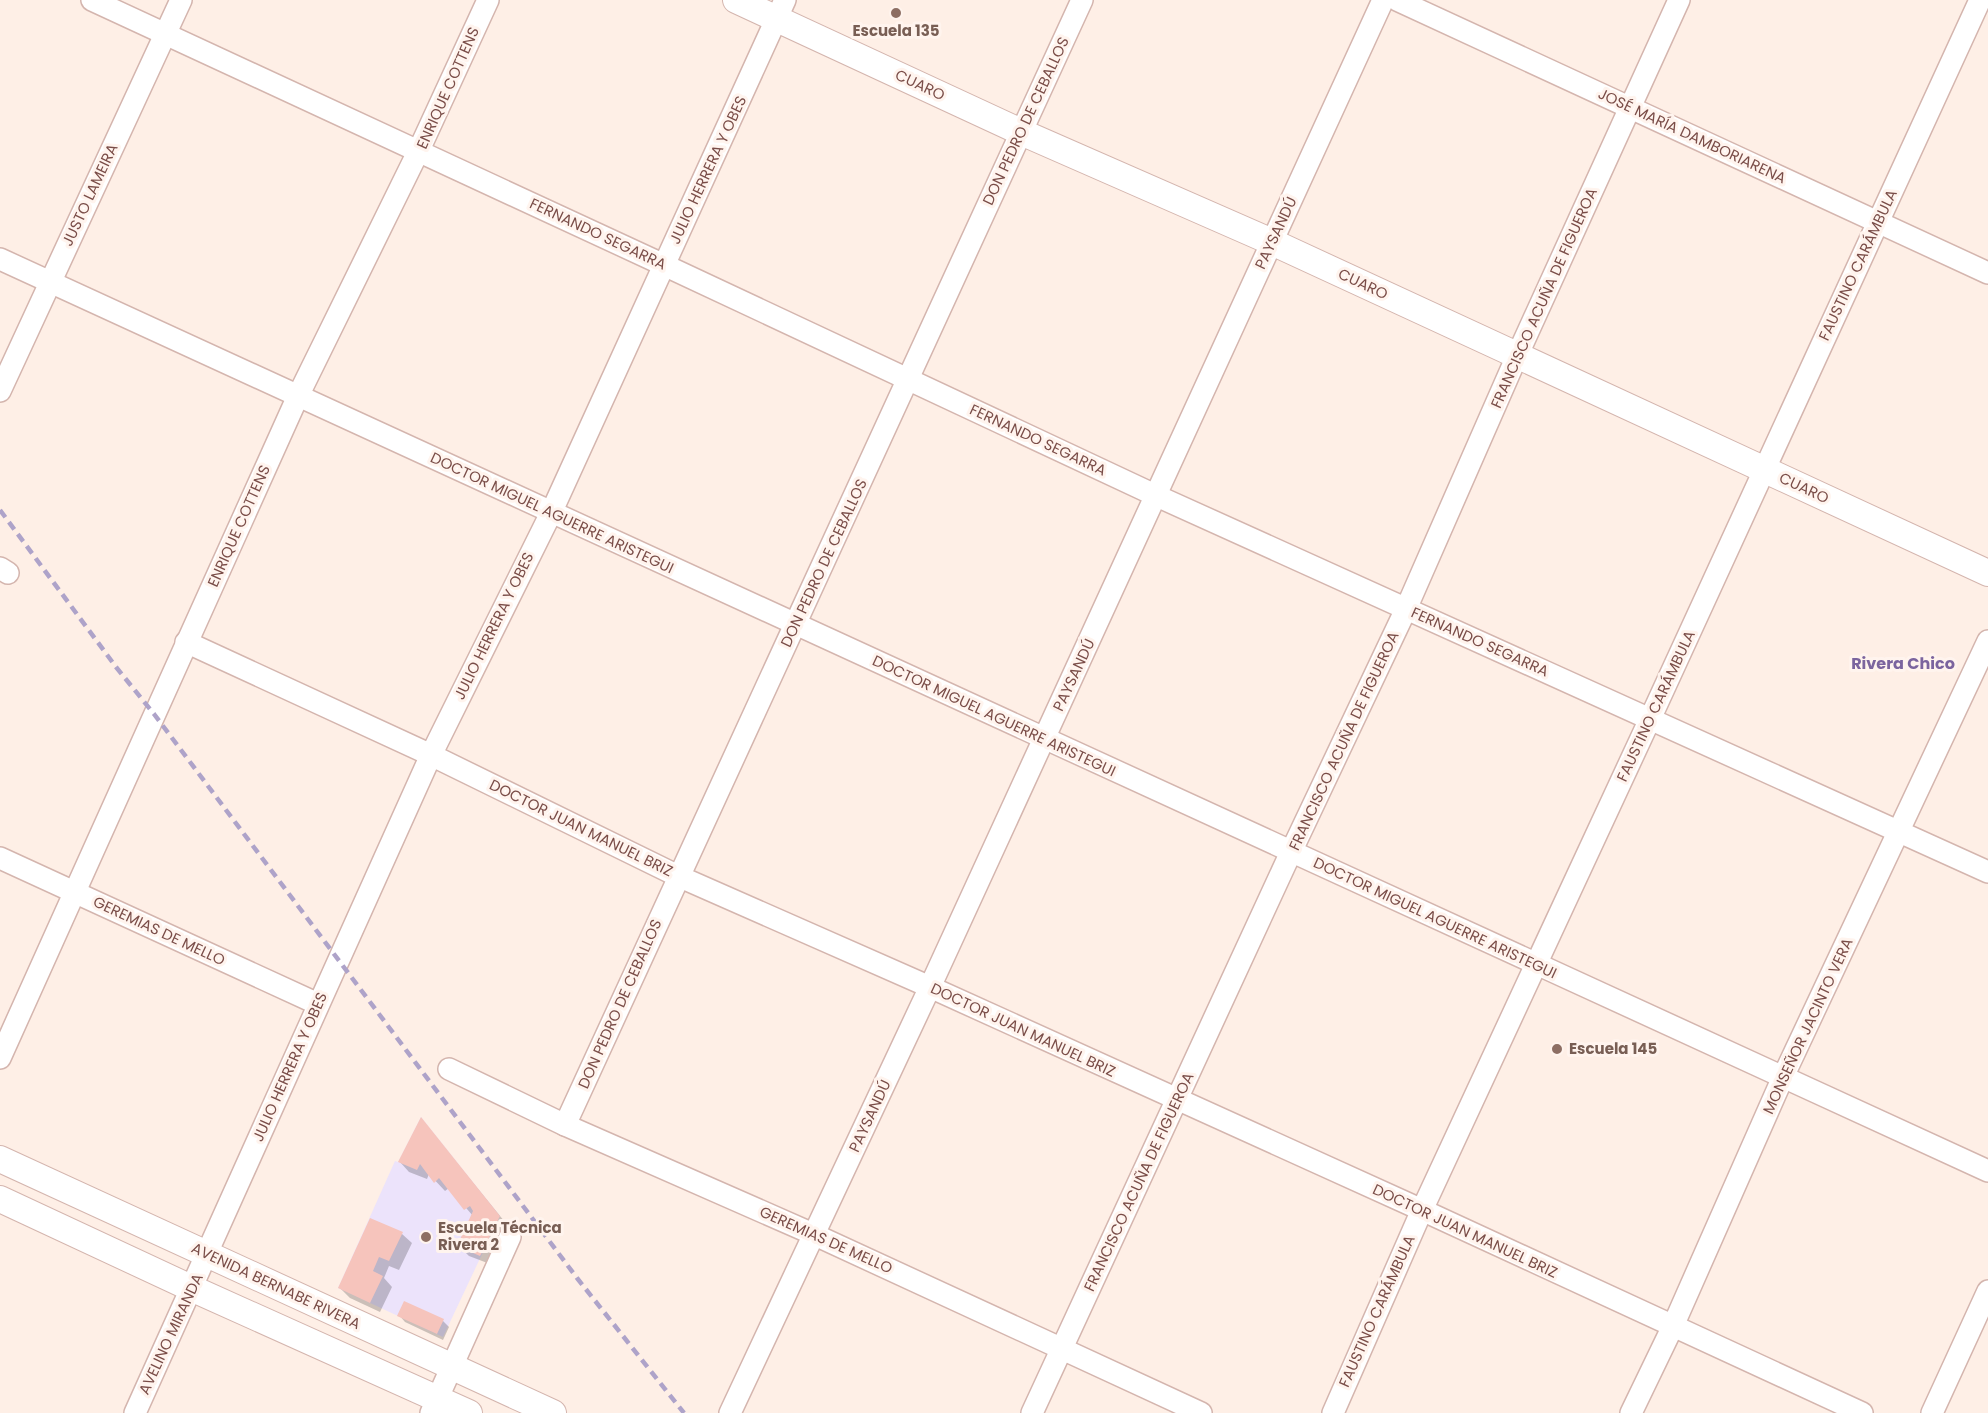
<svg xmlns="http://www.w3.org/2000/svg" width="1988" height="1413" font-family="Poppins,sans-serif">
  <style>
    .education { fill: #ece3fb }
    .shadow { fill: #0003 }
    .building { fill: #f6c4bc }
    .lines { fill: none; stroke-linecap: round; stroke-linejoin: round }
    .minor-casing { stroke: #d4b5ae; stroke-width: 24 }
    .tertiary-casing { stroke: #d4b5ae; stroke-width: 28 }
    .minor { stroke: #fff; stroke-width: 21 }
    .tertiary { stroke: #fff; stroke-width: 26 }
    .rail { stroke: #aea3c9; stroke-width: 4.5; stroke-dasharray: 9 6; stroke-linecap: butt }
    .education-dot { fill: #8d6e63; stroke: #fff4ee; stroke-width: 2 }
    .labels { text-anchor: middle; stroke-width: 6; stroke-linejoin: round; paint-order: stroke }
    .education-label { font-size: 15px; font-weight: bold; fill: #785e54; stroke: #fff4ee; text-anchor: start }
    .street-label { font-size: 15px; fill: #7a4d48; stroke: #fff4ee }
    .neighbourhood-label { font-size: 16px; font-weight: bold; fill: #7b649e; stroke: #fff4ee }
  </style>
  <rect width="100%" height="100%" fill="#feefe6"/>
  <!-- education -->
  <path class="education" d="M421,1117L500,1216L443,1337L338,1288L395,1161L398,1162Z"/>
  <!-- shadow -->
  <g class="shadow">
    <path d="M421,1119L509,1227L490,1264L469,1256L459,1246L473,1216L449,1188L445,1191L429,1174L427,1179L409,1172L400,1162Z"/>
    <path d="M371,1220L402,1234L412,1243L399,1270L389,1266L384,1278L392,1287L380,1312L350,1298L340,1288Z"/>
    <path d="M399,1315L443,1321L449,1327L443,1340L405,1322Z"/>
  </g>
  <!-- building -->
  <g class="building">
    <path d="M421,1117L500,1216L480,1256L457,1246L473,1211L470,1206L464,1210L439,1178L434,1183L420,1164L417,1170L398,1162Z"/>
    <path d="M370,1218L403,1232L389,1261L379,1257L373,1271L383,1276L370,1303L338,1288Z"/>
    <path d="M404,1301L444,1319L437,1334L397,1316Z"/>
  </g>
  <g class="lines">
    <defs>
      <g id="minor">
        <path d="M92,0L664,265L1157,496L1988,872"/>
        <path d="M1397,0L1988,273"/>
        <path d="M0,259L1988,1171"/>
        <path d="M0,391L181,0"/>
        <path d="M0,568L8,573"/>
        <path d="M186,642L431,755L678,876L930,987L1422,1210L1862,1413"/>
        <path d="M0,858L318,1004"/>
        <path d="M0,1058L298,396L418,152L488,0"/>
        <path d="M449,1069L565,1125L813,1234L1201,1413"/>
        <path d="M565,1125L1082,0"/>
        <path d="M135,1413L431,755L551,513L785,0"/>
        <path d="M431,1413L510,1237"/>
        <path d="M730,1413L930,987L1383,0"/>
        <path d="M1032,1413L1291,852L1406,609L1517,356L1679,0"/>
        <path d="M1333,1413L1422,1210L1650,719L1980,0"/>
        <path d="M1631,1413L1673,1326L1783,1077L1988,641"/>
        <path d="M1932,1413L1988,1291"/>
      </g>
      <g id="tertiary">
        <path d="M736,0L1021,132L1272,242L1988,573"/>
        <path d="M0,1159L553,1413"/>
        <path d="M0,1199L191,1288L469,1413"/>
      </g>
    </defs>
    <!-- minor casing -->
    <use href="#minor" class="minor-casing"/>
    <!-- tertiary casing -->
    <use href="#tertiary" class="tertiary-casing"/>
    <!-- minor -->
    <use href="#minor" class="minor"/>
    <!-- tertiary -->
    <use href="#tertiary" class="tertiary"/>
    <!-- rail -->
    <path class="rail" d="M0,510L116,667L154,714L577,1278L684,1413"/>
  </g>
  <!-- markers -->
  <g class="education-dot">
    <circle cx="896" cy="13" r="6"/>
    <circle cx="1557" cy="1049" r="6"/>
    <circle cx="426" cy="1237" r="6"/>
  </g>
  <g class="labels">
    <!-- education labels -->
    <g class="education-label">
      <text x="896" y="36" text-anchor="middle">Escuela 135</text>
      <text x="1569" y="1054">Escuela 145</text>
      <text x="438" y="1233">Escuela Técnica<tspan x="438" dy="17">Rivera 2</tspan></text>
    </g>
    <!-- street labels -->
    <g class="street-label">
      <text transform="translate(920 85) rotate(25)" y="5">CUARO</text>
      <text transform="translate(448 88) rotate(-66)" y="5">ENRIQUE COTTENS</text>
      <text transform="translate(1026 121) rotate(-65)" y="5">DON PEDRO DE CEBALLOS</text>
      <text transform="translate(1692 136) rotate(25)" y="5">JOSÉ MARÍA DAMBORIARENA</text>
      <text transform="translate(708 170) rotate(-65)" y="5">JULIO HERRERA Y OBES</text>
      <text transform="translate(90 195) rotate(-65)" y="5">JUSTO LAMEIRA</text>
      <text transform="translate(1276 233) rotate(-65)" y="5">PAYSANDÚ</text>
      <text transform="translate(598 234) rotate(25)" y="5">FERNANDO SEGARRA</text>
      <text transform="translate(1858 265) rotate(-65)" y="5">FAUSTINO CARÁMBULA</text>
      <text transform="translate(1363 284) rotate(25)" y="5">CUARO</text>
      <text transform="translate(1544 298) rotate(-66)" y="5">FRANCISCO ACUÑA DE FIGUEROA</text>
      <text transform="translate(1038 440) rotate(25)" y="5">FERNANDO SEGARRA</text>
      <text transform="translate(1804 488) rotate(25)" y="5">CUARO</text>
      <text transform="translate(552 513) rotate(25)" y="5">DOCTOR MIGUEL AGUERRE ARISTEGUI</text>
      <text transform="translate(239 526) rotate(-66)" y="5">ENRIQUE COTTENS</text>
      <text transform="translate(824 563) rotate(-65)" y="5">DON PEDRO DE CEBALLOS</text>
      <text transform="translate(494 626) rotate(-64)" y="5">JULIO HERRERA Y OBES</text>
      <text transform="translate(1480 642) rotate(24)" y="5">FERNANDO SEGARRA</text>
      <text transform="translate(1074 675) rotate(-65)" y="5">PAYSANDÚ</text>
      <text transform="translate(1656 706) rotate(-65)" y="5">FAUSTINO CARÁMBULA</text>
      <text transform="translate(994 716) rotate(25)" y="5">DOCTOR MIGUEL AGUERRE ARISTEGUI</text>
      <text transform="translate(1344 741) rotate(-65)" y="5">FRANCISCO ACUÑA DE FIGUEROA</text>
      <text transform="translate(581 828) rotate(26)" y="5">DOCTOR JUAN MANUEL BRIZ</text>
      <text transform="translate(1435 918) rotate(25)" y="5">DOCTOR MIGUEL AGUERRE ARISTEGUI</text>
      <text transform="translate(159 931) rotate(25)" y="5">GEREMIAS DE MELLO</text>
      <text transform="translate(620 1004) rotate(-66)" y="5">DON PEDRO DE CEBALLOS</text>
      <text transform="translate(1808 1026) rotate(-65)" y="5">MONSEÑOR JACINTO VERA</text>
      <text transform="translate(1023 1030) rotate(25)" y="5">DOCTOR JUAN MANUEL BRIZ</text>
      <text transform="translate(290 1067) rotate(-66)" y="5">JULIO HERRERA Y OBES</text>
      <text transform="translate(870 1116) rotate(-65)" y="5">PAYSANDÚ</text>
      <text transform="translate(1139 1182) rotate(-65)" y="5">FRANCISCO ACUÑA DE FIGUEROA</text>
      <text transform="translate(1465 1231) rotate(25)" y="5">DOCTOR JUAN MANUEL BRIZ</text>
      <text transform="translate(826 1240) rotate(24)" y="5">GEREMIAS DE MELLO</text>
      <text transform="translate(276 1286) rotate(25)" y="5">AVENIDA BERNABE RIVERA</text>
      <text transform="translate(1377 1311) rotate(-66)" y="5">FAUSTINO CARÁMBULA</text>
      <text transform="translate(171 1334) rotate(-65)" y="5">AVELINO MIRANDA</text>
    </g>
    <!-- neighbourhood labels -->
    <g class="neighbourhood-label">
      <text x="1903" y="669">Rivera Chico</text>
    </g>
  </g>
</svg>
